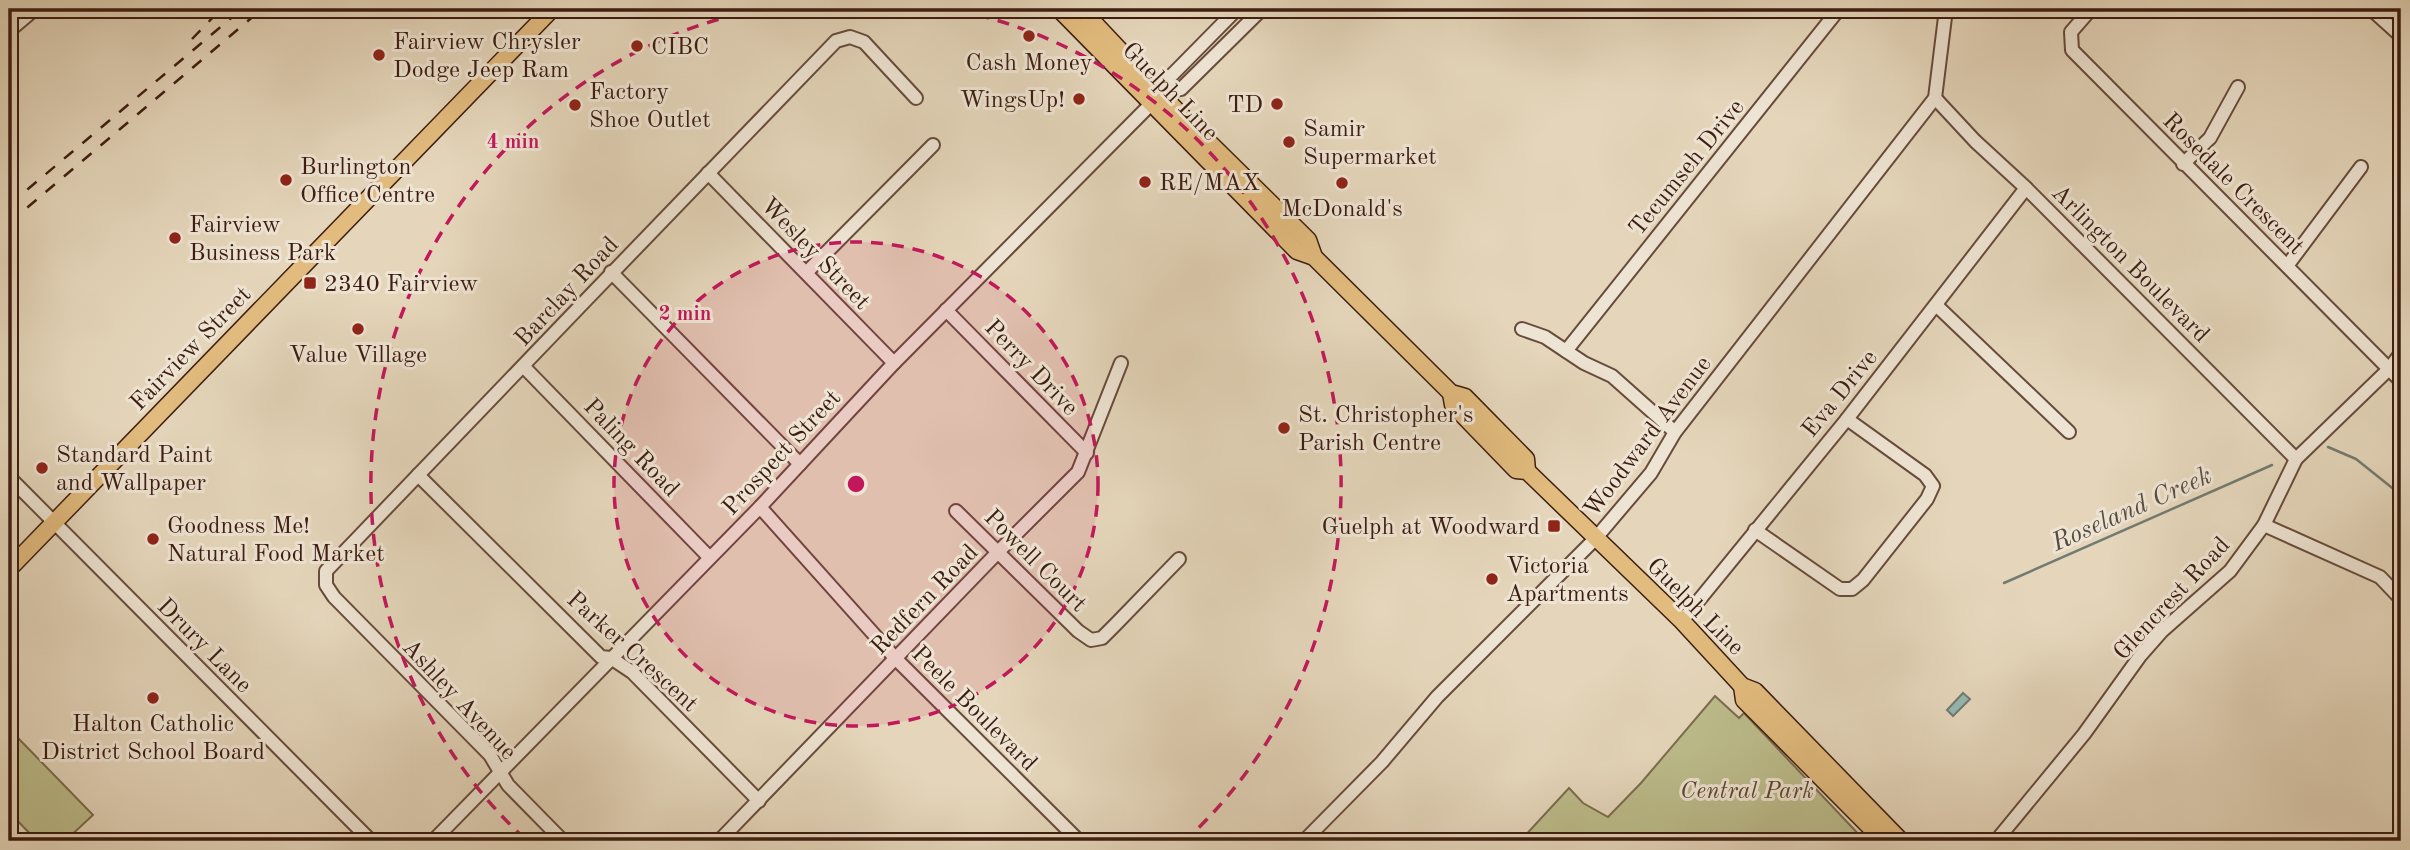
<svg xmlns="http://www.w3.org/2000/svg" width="2410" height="850" font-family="'Old Standard TT',serif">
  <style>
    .green { fill: #bcbc8b; stroke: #7c6c4e; stroke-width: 2 }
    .water { fill: #96b9b3; stroke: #727b72; stroke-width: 2 }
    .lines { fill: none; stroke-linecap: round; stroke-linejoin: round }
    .stream { stroke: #727b72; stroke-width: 2.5 }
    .minor-casing { stroke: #674b3c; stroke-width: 16 }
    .major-casing { stroke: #3d1d11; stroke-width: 19 }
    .minor { stroke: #eee4d3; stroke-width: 12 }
    .major { stroke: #e2bb7e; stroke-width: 16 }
    .rail { stroke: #3d1d11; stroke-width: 2.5; stroke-dasharray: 12 12; stroke-linecap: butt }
    .ring { fill: none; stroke: #c2185b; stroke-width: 3.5; stroke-dasharray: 12 9 }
    .poi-dot { fill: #8f2418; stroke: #eee4d3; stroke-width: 2.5 }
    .labels { text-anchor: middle; stroke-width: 6; stroke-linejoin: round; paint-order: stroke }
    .poi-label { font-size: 24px; fill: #3d1d11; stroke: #eee4d3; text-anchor: start }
    .street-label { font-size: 24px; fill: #3d1d11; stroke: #eee4d3 }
    .park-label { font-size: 24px; font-style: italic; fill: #5d4530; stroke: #eee4d3 }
    .water-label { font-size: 26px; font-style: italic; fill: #584c42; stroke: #eee4d3 }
    .centre { fill: #c2185b; stroke: #eee4d3; stroke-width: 3.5 }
    .ring-label { font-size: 21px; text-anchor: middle; font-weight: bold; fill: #c2185b; stroke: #eee4d3; stroke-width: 6; stroke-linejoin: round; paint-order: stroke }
  </style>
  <rect width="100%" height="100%" fill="#e5d6bb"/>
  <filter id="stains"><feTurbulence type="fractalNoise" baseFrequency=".00286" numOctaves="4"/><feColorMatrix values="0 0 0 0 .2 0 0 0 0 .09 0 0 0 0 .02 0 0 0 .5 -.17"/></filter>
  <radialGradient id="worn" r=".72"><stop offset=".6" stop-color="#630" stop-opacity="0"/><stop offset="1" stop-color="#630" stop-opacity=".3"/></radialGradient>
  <!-- green -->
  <g class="green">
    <path d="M1715,696L1739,718L1744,713L1865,841H1520L1569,788L1583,803L1608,817L1641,783Z"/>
    <path d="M19,739L93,815L65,841H37L9,812V748Z"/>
  </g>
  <!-- water -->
  <path class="water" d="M1963,693L1970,699L1953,716L1947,710Z"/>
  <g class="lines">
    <!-- stream -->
    <g class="stream">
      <path d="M2328,447L2356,459L2401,495"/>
      <path d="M2004,583L2272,465"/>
    </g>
    <defs>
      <g id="minor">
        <path d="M2091,9L2071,32L2072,50L2401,381"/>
        <path d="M2371,9L2401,36"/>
        <path d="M9,31L35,9"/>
        <path d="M1160,93L1181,89L1262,9"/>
        <path d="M1935,98L1975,141L2026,188L2296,459"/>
        <path d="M2183,164L2210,138L2238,87"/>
        <path d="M708,173L894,363"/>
        <path d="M2287,266L2361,167"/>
        <path d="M611,272L800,464"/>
        <path d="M807,272L933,145"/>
        <path d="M1936,305L2069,432"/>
        <path d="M946,310L1087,453"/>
        <path d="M1522,329L1545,337L1584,363L1612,376L1675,432"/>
        <path d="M1566,351L1839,9"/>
        <path d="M524,367L709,557"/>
        <path d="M418,475L601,657L611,658L632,672L759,801"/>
        <path d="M9,477L371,841"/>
        <path d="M760,507L896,659L1079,841"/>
        <path d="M956,511L1078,631L1091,640L1102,638L1115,625L1179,559"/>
        <path d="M2264,525L2380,577L2401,599"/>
        <path d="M1755,530L1840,589H1852L1863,580L1927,499L1933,486L1925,475L1847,419"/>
        <path d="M1682,621L1847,419L2026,188"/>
        <path d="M433,841L760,507L894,363L1151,104L1170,77L1237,9"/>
        <path d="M563,841L508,785L490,755L334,597L326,585V571C496,394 665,217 836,41L850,37L864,42L916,98"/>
        <path d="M719,841L999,551L1078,472L1121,363"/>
        <path d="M1304,841L1382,762L1437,697L1595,539L1651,473L1675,432L1935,98L1946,9"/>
        <path d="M1996,841L2084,734L2140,656L2162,631L2230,571L2264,525L2296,459L2389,369L2401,353"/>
      </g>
      <g id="major">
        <path d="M1059,9L1297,251L1314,257L1451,393L1465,397L1526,459L1527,471"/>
        <path d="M1081,9L1177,111L1308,240L1314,257"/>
        <path d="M1451,393L1453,405L1516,470L1527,471L1682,621L1742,686L1755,691L1901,841"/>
        <path d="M9,569L552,9"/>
        <path d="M1742,686L1744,700L1884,841"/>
      </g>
    </defs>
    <!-- minor casing -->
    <use href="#minor" class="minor-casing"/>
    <!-- major casing -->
    <use href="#major" class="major-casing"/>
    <!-- minor -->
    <use href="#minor" class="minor"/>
    <!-- major -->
    <use href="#major" class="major"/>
    <!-- rail -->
    <g class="rail">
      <path d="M192,39L221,9"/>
      <path d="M9,205L242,9"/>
      <path d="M9,223L262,9"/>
    </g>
  </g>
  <!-- distance rings -->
  <circle cx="856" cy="484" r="242" fill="#c2185b" fill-opacity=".12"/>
  <g class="ring">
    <circle cx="856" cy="484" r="242"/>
    <path d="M525 839A485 485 0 0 1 755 10M957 10A485 485 0 0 1 1187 839"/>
  </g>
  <!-- markers -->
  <g class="poi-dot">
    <circle cx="1029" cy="36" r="7"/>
    <circle cx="637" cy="46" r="7"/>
    <circle cx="379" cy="55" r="7"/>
    <circle cx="1079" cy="99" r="7"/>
    <circle cx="1277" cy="104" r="7"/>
    <circle cx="575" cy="105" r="7"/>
    <circle cx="1289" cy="142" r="7"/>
    <circle cx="286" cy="180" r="7"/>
    <circle cx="1145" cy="182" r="7"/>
    <circle cx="1342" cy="183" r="7"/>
    <circle cx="175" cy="238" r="7"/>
    <rect x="303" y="276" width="14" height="14" rx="3.5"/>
    <circle cx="358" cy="329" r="7"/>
    <circle cx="1284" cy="428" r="7"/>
    <circle cx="42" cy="468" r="7"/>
    <rect x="1547" y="519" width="14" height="14" rx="3.5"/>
    <circle cx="153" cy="539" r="7"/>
    <circle cx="1492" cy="579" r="7"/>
    <circle cx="153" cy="698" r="7"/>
  </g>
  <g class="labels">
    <!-- poi labels -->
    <g class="poi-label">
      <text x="393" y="49">Fairview Chrysler<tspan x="393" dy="28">Dodge Jeep Ram</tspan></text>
      <text x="651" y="54">CIBC</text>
      <text x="1029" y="70" text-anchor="middle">Cash Money</text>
      <text x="589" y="99">Factory<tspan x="589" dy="28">Shoe Outlet</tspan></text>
      <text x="1065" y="107" text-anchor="end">WingsUp!</text>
      <text x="1263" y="112" text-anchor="end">TD</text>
      <text x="1303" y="136">Samir<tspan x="1303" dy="28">Supermarket</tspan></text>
      <text x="300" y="174">Burlington<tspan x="300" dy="28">Office Centre</tspan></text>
      <text x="1159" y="190">RE/MAX</text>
      <text x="1342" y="216" text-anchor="middle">McDonald's</text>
      <text x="189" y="232">Fairview<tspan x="189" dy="28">Business Park</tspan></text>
      <text x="324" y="291">2340 Fairview</text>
      <text x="358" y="362" text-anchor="middle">Value Village</text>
      <text x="1298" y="422">St. Christopher's<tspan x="1298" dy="28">Parish Centre</tspan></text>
      <text x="56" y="462">Standard Paint<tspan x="56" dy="28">and Wallpaper</tspan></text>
      <text x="167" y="533">Goodness Me!<tspan x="167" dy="28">Natural Food Market</tspan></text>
      <text x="1540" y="534" text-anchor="end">Guelph at Woodward</text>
      <text x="1506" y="573">Victoria<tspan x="1506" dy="28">Apartments</tspan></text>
      <text x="153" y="731" text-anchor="middle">Halton Catholic<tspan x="153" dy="28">District School Board</tspan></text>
    </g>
    <!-- street labels -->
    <g class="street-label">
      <text transform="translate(1171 91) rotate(46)" y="8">Guelph Line</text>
      <text transform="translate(1686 167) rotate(-51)" y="8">Tecumseh Drive</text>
      <text transform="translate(2234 183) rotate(45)" y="8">Rosedale Crescent</text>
      <text transform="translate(816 253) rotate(46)" y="8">Wesley Street</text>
      <text transform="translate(2131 263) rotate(45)" y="8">Arlington Boulevard</text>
      <text transform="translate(566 291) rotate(-47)" y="8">Barclay Road</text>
      <text transform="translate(190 348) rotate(-46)" y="8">Fairview Street</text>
      <text transform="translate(1032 367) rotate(46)" y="8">Perry Drive</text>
      <text transform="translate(1839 393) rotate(-51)" y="8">Eva Drive</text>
      <text transform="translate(1647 436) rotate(-53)" y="8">Woodward Avenue</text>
      <text transform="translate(632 447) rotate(46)" y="8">Paling Road</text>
      <text transform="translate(781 452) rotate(-47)" y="8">Prospect Street</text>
      <text transform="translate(1036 560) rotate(45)" y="8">Powell Court</text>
      <text transform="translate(2171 598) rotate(-47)" y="8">Glencrest Road</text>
      <text transform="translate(924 599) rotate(-46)" y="8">Redfern Road</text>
      <text transform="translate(1696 606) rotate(45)" y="8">Guelph Line</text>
      <text transform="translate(205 645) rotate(45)" y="8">Drury Lane</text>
      <text transform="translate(633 651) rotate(42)" y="8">Parker Crescent</text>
      <text transform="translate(460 699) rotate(47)" y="8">Ashley Avenue</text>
      <text transform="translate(975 708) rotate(45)" y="8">Peele Boulevard</text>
    </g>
    <!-- park labels -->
    <g class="park-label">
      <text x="1747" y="798">Central Park</text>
    </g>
    <!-- water labels -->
    <g class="water-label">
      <text transform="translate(2131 508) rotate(-24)" y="9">Roseland Creek</text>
    </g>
  </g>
  <circle cx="856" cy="484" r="10" class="centre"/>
  <g class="ring-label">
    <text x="513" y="148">4 min</text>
    <text x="685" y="320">2 min</text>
  </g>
  <!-- margin -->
  <rect width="2410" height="850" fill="none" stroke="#e5d6bb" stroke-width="35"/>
  <rect x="10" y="10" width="2389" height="829" fill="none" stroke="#3d1d11" stroke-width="3.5"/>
  <rect x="18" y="18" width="2375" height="815" fill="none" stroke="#3d1d11" stroke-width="2"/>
  <rect width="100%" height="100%" filter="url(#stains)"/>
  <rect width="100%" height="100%" fill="url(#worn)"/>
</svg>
